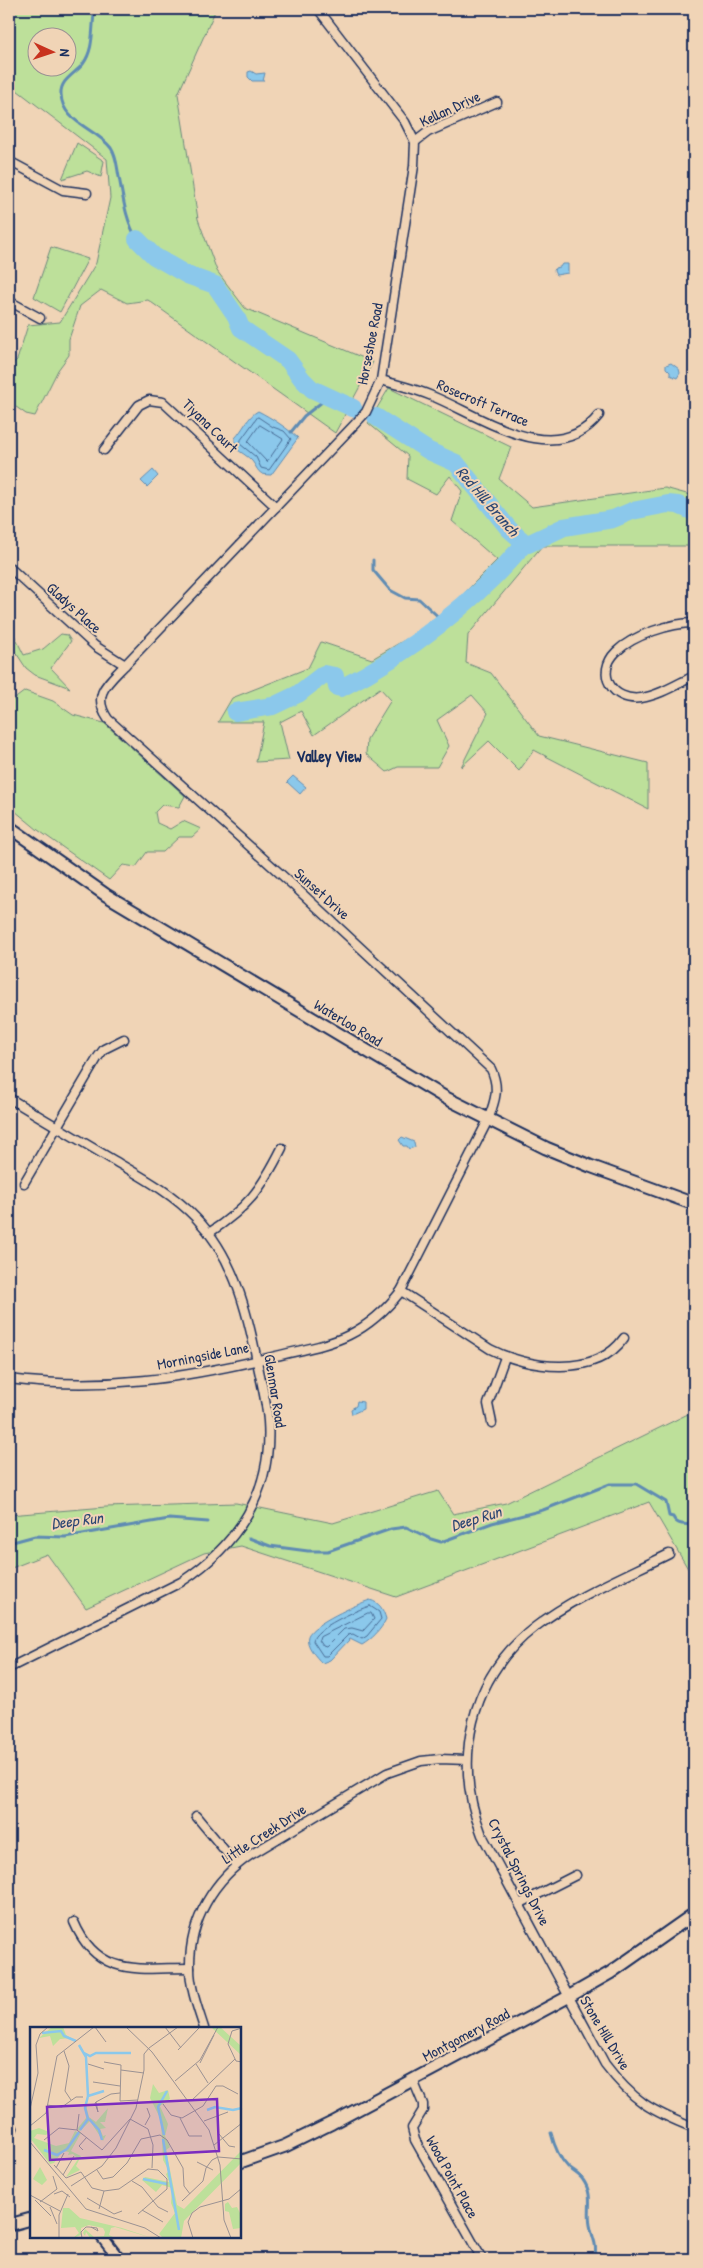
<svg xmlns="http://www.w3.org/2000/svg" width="703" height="2268" font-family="'Patrick Hand',sans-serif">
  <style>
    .green { fill: #bde09a; stroke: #6c887c; fill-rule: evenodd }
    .water { fill: #8bc8eb; stroke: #5e8bb3 }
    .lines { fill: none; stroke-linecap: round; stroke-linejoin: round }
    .shore { stroke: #486c96; stroke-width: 1 }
    .stream { stroke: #5e8bb3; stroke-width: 3 }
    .river { stroke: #8bc8eb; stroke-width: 18 }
    .minor-casing { stroke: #1b2f5e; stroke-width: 11 }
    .tertiary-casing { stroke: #1b2f5e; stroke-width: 14 }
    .secondary-casing { stroke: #1b2f5e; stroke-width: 15 }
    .minor { stroke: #f0d4b6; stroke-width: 8 }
    .tertiary { stroke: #f0d4b6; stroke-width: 10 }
    .secondary { stroke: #f0d4b6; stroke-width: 11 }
    .labels { text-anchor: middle; stroke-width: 4; stroke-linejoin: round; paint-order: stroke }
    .street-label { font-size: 15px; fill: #1b2f5e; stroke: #f0d4b6 }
    .water-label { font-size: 16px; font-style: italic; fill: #2c4673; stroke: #f0d4b6 }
    .neighbourhood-label { font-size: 16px; font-weight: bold; fill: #1b2f5e; stroke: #f0d4b6 }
    .inset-river { fill: none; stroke: #8bc8eb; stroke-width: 2.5 }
    .inset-road { fill: none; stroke: #9b9293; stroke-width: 1 }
    .view { fill: #7b2cbf; fill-opacity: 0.15; stroke: #7b2cbf; stroke-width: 2.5 }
    .inset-edge { fill: none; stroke: #1b2f5e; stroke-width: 2.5 }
  </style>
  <rect width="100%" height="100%" fill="#f0d4b6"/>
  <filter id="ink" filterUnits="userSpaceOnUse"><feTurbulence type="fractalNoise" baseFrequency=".02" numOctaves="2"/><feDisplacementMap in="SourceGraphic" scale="10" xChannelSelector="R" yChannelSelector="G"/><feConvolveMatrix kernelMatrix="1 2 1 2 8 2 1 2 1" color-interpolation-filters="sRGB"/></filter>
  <g filter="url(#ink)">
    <!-- green -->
    <g class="green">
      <path d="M9,9H216L178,94L198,219L217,271L245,308L373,362L335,433L148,300L127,303L101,290L80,306L69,339V355L58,370L35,416L26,414L9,402V366L17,360L28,325L60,322L96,263L110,198L107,159L9,84ZM38,38H68V68H38Z"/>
      <path d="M77,143L104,161L101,177L87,171L62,179Z"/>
      <path d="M51,247L88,259L60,312L34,297Z"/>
      <path d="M389,388L511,447L499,479L532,507L665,488L694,496V546H542L468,635L466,663L491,673L539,736L648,763V809L534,750L519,771L489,741L461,767L488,713L472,695L437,720L449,746L437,767H398L387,772L366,754L367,739L391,700L380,688L314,735L301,711L280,722L289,760L256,762L264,722H218L232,698L308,668L321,642L372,659L435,622L497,560L452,521L462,491L450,476L436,494L407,479L408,456L368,423Z"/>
      <path d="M9,625L24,655L43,649L61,634L67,635L71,641L51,668L70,688L35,675L26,668L9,642Z"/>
      <path d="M25,691L53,701L73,715L104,723L185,796L179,807L162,805L155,812L157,823L170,829L183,821L201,829L192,837H179L163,852H147L136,867L123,865L109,880L38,830L9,806V703Z"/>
      <path d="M694,1411V1579L649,1502L396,1597L241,1546L204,1553L86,1608L47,1554L9,1569V1515L106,1507L236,1503L333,1523L438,1491L453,1514L506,1503Z"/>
    </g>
    <!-- water -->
    <g class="water">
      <path d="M251,71L256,74L265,73L263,81H252L248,77V72Z"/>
      <path d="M562,264H568V273L556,275L554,271L555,268L560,267Z"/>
      <path d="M671,363L679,369L680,373L677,378L670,375V372L666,368V365Z"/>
      <path d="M258,411C272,418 287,428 298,438L271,475C257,475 259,470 252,461C248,456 240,452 235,448V438C243,430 248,416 258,411Z"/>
      <path d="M153,470L158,476L147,487L141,481Z"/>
      <path d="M293,776L306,787L300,794L287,782Z"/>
      <path d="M402,1137L414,1142L415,1147L409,1149L407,1146H403L399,1140Z"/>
      <path d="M357,1401L363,1402V1409L352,1414L351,1409L356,1406Z"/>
      <path d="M370,1600C380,1603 383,1609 386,1619C381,1630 372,1639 362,1645L350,1639L330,1660L322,1663C316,1657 305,1645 308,1636C312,1624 357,1604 370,1600Z"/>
    </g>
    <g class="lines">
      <!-- shore -->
      <g class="shore">
        <path d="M258,417L273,427L284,431L291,439L269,470L261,468L256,457L240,444L241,440Z"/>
        <path d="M260,425L283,439L267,462L248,442Z"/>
        <path d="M370,1606L379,1612L381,1619L367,1636L362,1639L353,1634L348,1635L327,1656H323L313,1641C313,1629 358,1609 370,1606Z"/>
        <path d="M368,1613H371L374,1619L363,1631L352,1628L344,1629L326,1647L323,1646L319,1640L320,1637Z"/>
      </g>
      <!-- stream -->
      <g class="stream">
        <path d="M95,9C91,27 95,48 83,64C75,74 60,80 61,94C62,123 96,128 111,148C117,157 117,167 119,177C123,198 126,221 137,239"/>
        <path d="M291,432L304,416L322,402L326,397"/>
        <path d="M373,560V570L390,590L405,598L419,599L444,622"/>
        <path d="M249,1538L270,1546L308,1551H328L391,1529L406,1527L431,1539L441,1542L492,1523L543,1510L610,1484H636L666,1502L669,1516L673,1517C677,1527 687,1523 694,1526"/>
        <path d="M9,1543L35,1536L65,1537L169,1519L208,1522"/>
        <path d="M551,2133C554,2145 559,2158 568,2167C573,2172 579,2174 583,2180C594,2195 587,2209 590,2225C593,2242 597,2240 595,2259"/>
      </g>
      <!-- river -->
      <g class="river">
        <path d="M137,239L154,256L187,275L215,285L236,316L241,328L288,360L302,379L312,389L353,408"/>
        <path d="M376,417L429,451L456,463L509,529L525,543L528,544L564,527L613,519L632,511L668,504L678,505L694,512"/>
        <path d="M235,712L273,706L298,694L324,674L335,676L337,687L341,688C408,654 477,600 525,543"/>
      </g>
      <defs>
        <g id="minor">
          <path d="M415,142L428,132L497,102"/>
          <path d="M9,161L63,190L87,193"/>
          <path d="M9,301L40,318"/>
          <path d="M381,380C398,385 416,389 432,396C481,416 555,471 599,415"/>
          <path d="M104,450L139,405L149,400L163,402L276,507"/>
          <path d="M9,567L95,646L125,665"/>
          <path d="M694,623C671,623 633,635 616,652C595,673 612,702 641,698C660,695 677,684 694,676"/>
          <path d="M9,1098C43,1119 78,1139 113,1160C142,1177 172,1193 196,1218C231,1254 245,1303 255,1351C259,1374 266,1397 268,1421C273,1491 238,1545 181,1582L9,1668"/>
          <path d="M24,1183L98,1057L104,1049L124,1039"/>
          <path d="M209,1233C248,1207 261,1190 282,1148"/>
          <path d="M401,1291L490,1349C528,1369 596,1378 624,1338"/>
          <path d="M9,1379C103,1391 185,1378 276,1356C300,1350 327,1346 349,1335C371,1324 386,1310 401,1291L488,1120C495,1101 500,1088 491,1069L294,886L108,719C91,694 108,683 125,665L355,424L366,412L381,380L414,166L415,142L405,122L318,9"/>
          <path d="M492,1423L488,1404L505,1357"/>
          <path d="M669,1554C625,1576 575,1596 535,1627C470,1677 452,1760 482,1835L605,2064C633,2101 651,2111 694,2128"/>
          <path d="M196,1816L236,1864"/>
          <path d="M519,1904L576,1875"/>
          <path d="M686,1921L694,1930"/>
          <path d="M74,1922C98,1978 138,1968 190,1968"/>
          <path d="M204,2028C198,2009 190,1988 190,1968C189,1920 214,1879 252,1854L387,1773L421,1761L440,1759L467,1760"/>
          <path d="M413,2080L423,2104V2110L412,2128L415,2140L482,2259"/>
          <path d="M9,2130L13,2128"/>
        </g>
        <path id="tertiary" d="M102,2237L119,2259"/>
        <g id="secondary">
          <path d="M9,827L106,895L446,1098L546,1148L590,1166L694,1204"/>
          <path d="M240,2162L285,2146L332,2123L568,1997L610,1973L694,1914"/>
          <path d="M9,2225L31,2219"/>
        </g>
      </defs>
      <!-- minor casing -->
      <use href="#minor" class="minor-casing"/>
      <!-- tertiary casing -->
      <use href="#tertiary" class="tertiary-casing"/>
      <!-- secondary casing -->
      <use href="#secondary" class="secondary-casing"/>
      <!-- minor -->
      <use href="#minor" class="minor"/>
      <!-- tertiary -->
      <use href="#tertiary" class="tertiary"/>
      <!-- secondary -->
      <use href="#secondary" class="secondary"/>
    </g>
  </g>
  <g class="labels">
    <!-- street labels -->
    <g class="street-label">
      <text transform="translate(450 109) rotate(-25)" y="5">Kellan Drive</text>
      <text transform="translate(370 344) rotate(-79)" y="5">Horseshoe Road</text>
      <text transform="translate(483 403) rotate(23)" y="5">Rosecroft Terrace</text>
      <text transform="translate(210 426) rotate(44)" y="5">Tiyana Court</text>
      <text transform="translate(74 608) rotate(42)" y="5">Gladys Place</text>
      <text transform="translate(322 894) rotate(42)" y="5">Sunset Drive</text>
      <text transform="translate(348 1023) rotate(31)" y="5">Waterloo Road</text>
      <text transform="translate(203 1356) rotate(-11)" y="5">Morningside Lane</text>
      <text transform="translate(275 1391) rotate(81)" y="5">Glenmar Road</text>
      <text transform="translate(264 1834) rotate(-33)" y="5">Little Creek Drive</text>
      <text transform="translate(519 1872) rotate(63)" y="5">Crystal Springs Drive</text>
      <text transform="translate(605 2033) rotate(59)" y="5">Stone Hill Drive</text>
      <text transform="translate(466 2035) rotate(-28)" y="5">Montgomery Road</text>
      <text transform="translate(452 2177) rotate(61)" y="5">Wood Point Place</text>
    </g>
    <!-- water labels -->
    <g class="water-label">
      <text transform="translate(488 501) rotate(49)" y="6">Red Hill Branch</text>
      <text transform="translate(476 1518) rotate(-17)" y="6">Deep Run</text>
      <text transform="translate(77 1520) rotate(-7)" y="6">Deep Run</text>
    </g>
    <!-- neighbourhood labels -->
    <g class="neighbourhood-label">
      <text x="329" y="762">Valley View</text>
    </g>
  </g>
  <!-- overview -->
  <g transform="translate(30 2027)">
    <rect width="211" height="211" fill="#f0d4b6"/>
    <path d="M22,0H33L36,8L41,11L30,12L23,19L20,9L9,11ZM181,0H190L211,19V28ZM123,57L129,66L138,63L140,72L130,79L138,97L135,109L140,120L136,123L147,178L154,182L211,124V136L154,194L151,211H133L129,207L145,186L141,176L142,161L132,158L126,165L112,153L115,150L139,155L136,147L139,144L133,133L131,93L120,71ZM55,74L59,90L66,95L78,81L75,95H70L76,101L70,102L73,109L76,108L73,114L60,94L50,104L47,102L56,91ZM9,101L19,105L16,108L7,107L4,111L26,119L39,116L45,104L51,106L41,124L51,129L46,139L50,143L36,150L48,132L43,127L38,128L39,125L33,124L24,136L20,137L0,111V104ZM10,140L17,153L12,158L3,152ZM198,175L202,181L207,180L211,188V201L203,202L199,185L195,184V177ZM33,181H39L50,191L92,201L122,211L85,200L81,201L79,208L85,211H60L56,205L55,209L53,206L55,202L64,210L74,209L75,205L73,201L59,198L51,201V208L43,211L49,206L45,200L31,201Z" fill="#bde09a"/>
    <path class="inset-river" d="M12,6L31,4L34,9L46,14M49,18L56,30L58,69L55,81L58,92L50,103M54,26L60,29L66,26H101M58,69L74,64M177,83L185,80L203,83L212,81M59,92L69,103L72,113M134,108L128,80L137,64M133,112L149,203M37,122L49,105M14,123L27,128L37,122M113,152L137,157"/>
    <path class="inset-road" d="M65,0L76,15M96,0L122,25L179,103L190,138L194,193L201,211M135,0L151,21M212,1L202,4L198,17L206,34L212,35M119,21L148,0M148,23L169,1M34,24L39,39L35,64L41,73M74,35L91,38L90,74L108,73M170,36L184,8M58,37L74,42M166,37L178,56M91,43L114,46M145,54L170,33L188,0M63,55L90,59M161,74L205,32M66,75L68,85L65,76L66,75L79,68L81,67L90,66M133,77L141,88L152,91L173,79L186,59H193L208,67M17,78L32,80L46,70H53M0,82L8,46L6,18L10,7L18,0M150,91L159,109H172M174,94L198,85M115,98L120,89L117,81M0,99L16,86L27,29L64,0M47,103L49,87M189,107L199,119L205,120M14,113L29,101L47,103L72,123L100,92L118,102L123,118L122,141M0,115L56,182L115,201L131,211M184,118L212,96M53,123L49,119L57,110M167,135L183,143M24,138L36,151L51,145L62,161L74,164L89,162L118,142L128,143L137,152V162L108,187M26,141L34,126M67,143L73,152L83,150L97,136L111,112L130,108L137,113L153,141L154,159L160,167M33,148L44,129M102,154L112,160L128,180L138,185M41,159L72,139L86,121L106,81L114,43V27L119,21M24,167L32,164L40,170M0,168L30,184M57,171L84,187L92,184M5,173L21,189M152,174L173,154L176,141L182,133L188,130L212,132M10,175L27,162L23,149M20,180L27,197M69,182L74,164M112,183L133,195M29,211V188L38,167M52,211L51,205L56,200H59L67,201L68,204L61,200M163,211L158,195L162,186L170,180L199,172L212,161"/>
    <path class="view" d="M187,72L189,124L20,133L17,80Z"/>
    <rect width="211" height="211" class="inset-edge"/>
  </g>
  <!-- margin -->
  <rect width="703" height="2268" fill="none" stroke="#f0d4b6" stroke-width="30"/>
  <rect x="15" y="15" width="673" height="2238" fill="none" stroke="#1b2f5e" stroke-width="2" filter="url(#ink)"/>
  <!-- north arrow -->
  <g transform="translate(52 52) rotate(93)"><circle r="24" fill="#f0d4b6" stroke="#9b9293"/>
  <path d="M0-4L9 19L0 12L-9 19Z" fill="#c8321e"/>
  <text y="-8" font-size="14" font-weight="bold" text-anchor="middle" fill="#1b2f5e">N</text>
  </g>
</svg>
